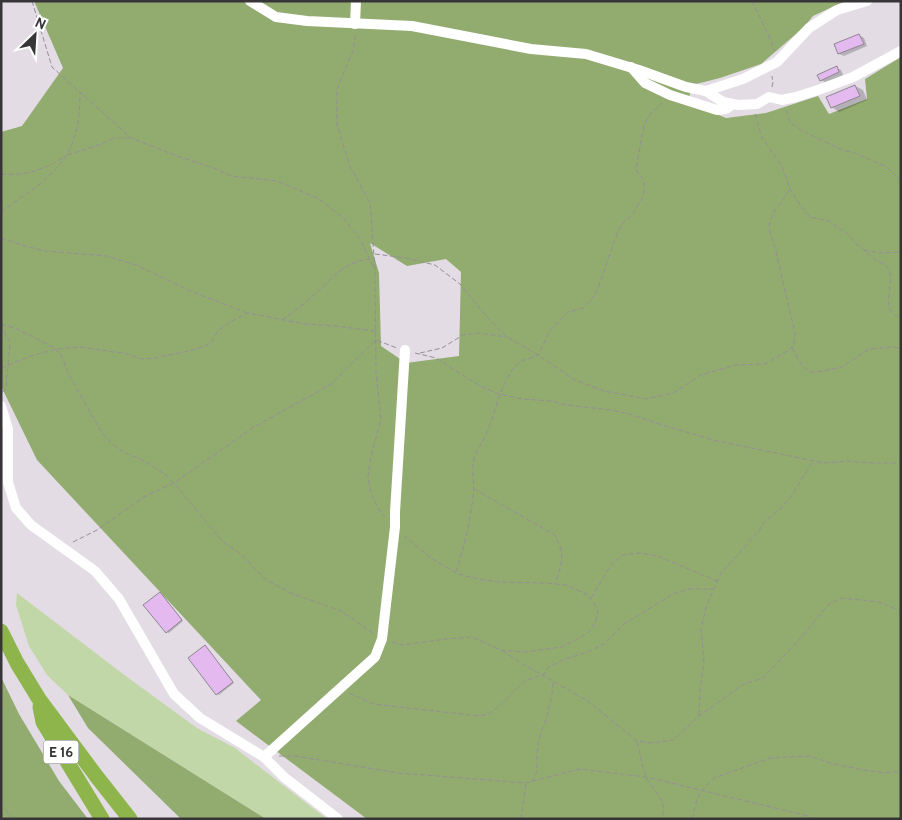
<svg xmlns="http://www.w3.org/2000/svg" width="902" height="820" font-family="Cabin,sans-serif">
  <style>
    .green { fill: #c2d7a7 }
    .forest { fill: #92ab6f; fill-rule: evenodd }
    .shadow { fill: #0003 }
    .building { fill: #e4b9ef; stroke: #8e8790 }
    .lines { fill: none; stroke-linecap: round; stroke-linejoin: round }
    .path { stroke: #948f96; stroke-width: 1; stroke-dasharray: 5 2.5; stroke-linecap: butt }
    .minor { stroke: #fff; stroke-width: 10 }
    .highway { stroke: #8db54b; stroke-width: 15 }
    .labels { text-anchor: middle; stroke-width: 4; stroke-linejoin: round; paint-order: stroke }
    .shield { fill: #fff; stroke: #747274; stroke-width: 1 }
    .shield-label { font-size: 14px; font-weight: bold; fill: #383539 }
  </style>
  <rect width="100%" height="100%" fill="#e3dce5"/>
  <!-- green -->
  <path class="green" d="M17,593L123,674L197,728L235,748L327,819H266L68,695L47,675L29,646L16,605Z"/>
  <!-- forest -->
  <g class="forest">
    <path d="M34,1H845L813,16L804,27L761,64L720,78L692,85L688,102L726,118L766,113L818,96L829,114L867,99L865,79L901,57V819H367L236,721L261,700L37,460L1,386V132L22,126L63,68ZM370,243L407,266L446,259L461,272L459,356L406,363L381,346L379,273Z"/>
    <path d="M1,677L19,714L59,781L88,819H1Z"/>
    <path d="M68,695L266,819H181L88,728Z"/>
  </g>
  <!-- shadow -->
  <g class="shadow">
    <path d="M859,35L864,38L867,46L844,56L839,54L836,45Z"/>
    <path d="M837,68L841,70L843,75L826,83L821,80Z"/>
    <path d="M855,86L863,90L867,100L839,112L832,107Z"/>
    <path d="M162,594L183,621L169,633L167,632Z"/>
    <path d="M206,648L234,683L219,695L217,694Z"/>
  </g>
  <!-- building -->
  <g class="building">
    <path d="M859,34L864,44L838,54L834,44Z"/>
    <path d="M837,66L839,72L820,81L817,75Z"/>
    <path d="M855,85L860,96L831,108L826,97Z"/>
    <path d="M160,592L182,620L166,633L143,605Z"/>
    <path d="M205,645L233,682L216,695L188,658Z"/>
  </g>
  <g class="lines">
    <!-- path -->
    <g class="path">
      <path d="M32,1L52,67L131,138L177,156L211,167L231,176L277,181L319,199L342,217L359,237L374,268"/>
      <path d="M752,1L769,36L774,51"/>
      <path d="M355,35L354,48L337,89V125L350,166L370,203L375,270L376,372L381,419L371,456L368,477L371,494L379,510L385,517"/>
      <path d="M772,87L773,82L772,76"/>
      <path d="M786,110L790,122L802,131L845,151L852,152L887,167L901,181"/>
      <path d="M755,114L762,138L782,166L790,189L801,206L810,217L829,221L849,235L854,242L876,260L884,264L888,268L891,276L888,305L890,310L897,317L901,318"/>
      <path d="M67,155L99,145L114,138H130"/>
      <path d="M1,174C26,176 43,170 64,157"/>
      <path d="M1,212C14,202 27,194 39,185C43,182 47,177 51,174C75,151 80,126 80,93"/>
      <path d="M1,238L18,244L45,251L107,256L136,265L188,290L247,313"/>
      <path d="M864,250L879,253L901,252"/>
      <path d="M375,254L406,258L435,265L460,284L486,316L507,337L535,353L575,380L604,391L646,399L673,393L701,375L735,365L765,364L789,350L794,345L795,333L775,248L769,228L770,221L774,212L790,189"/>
      <path d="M282,320C293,312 304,304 314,295C332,279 343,262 369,259"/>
      <path d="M1,324L17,329L43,342L56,349L62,357L69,375L102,433L112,444L124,452L144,461L166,475L174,483L222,541L242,555L265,579L291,593L341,611L373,633"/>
      <path d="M1,324L10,343L6,389L1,393"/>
      <path d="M792,348L803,367L811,372L823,371L842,367L869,349L893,347L901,348"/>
      <path d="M415,353L436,358L480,386L499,394L522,399L552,401L566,405L611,410L633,415L659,424L713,440L824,463L848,461L872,463H901"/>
      <path d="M420,353L442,348L463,335L479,333L507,337"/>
      <path d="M1,368L31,356L56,349L66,348L81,347L114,352L125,353L142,359L155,358L189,351L205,346L211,343L218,331L230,322L248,313L305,324L335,326L375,331"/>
      <path d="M474,489L555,535C565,555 563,563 555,583"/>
      <path d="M73,542L97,530L144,497L174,483L254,427L330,385L376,340L397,348"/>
      <path d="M456,572C464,547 470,523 473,497C475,485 471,472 474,459C476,450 482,443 486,435C495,414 502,376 520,362C525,359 533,358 538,355L550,331L568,312L583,308L592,299L598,288L608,259L618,231L624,221L632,215L644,195V181L636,170L644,125L651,113L662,103"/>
      <path d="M591,598L609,568L622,555L640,553L658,556L717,581"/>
      <path d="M392,642L402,645L446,639L472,637L501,650L525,652L562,647L581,637L590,631L596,621L598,611L594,603L586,594L566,585L545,583L499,582L478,579L458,574L431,558L404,536"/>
      <path d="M503,651L521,663L588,701L637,741L652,743L673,740L699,716L744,684L763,678L797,642L829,604L842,598L879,602L901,611"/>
      <path d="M349,693L373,704L479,716L489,714L500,705L526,680L543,675L549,667L565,659L588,652L604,644L624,624L673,594L689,589H714"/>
      <path d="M699,715L700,691L704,662L701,630L706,607L721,573L759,531L764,522L780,509L792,495L812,462"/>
      <path d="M637,742C640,753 642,766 646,777C654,793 668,798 662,819"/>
      <path d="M279,756H295L399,773L526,783L579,769L646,777L808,816L814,819"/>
      <path d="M532,782L537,771V754L539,738L547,717L552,694L553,682"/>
      <path d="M1,802L12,819"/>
      <path d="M521,819L526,783"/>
      <path d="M692,819L697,799L702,790L714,778L770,758L810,756L830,763L863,770L886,773L901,771"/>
    </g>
    <!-- minor -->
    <g class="minor">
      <path d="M250,1L276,17L307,21L412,26L531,49L586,54L639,70L686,87L706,91L743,79L777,62L809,28L837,10L867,1"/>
      <path d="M355,24L356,1"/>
      <path d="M631,67L645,83L670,95L717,110L726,109L733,104"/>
      <path d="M706,91L723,102L738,105L757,104L769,97L782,100L796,97L821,89L853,77L901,51"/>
      <path d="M1,406L8,429V482L16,508L31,525L95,571L119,599L174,694L200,718L264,757L284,777L338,819"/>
      <path d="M264,757L375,657L382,639L395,527V512L405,350"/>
    </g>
    <!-- highway -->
    <g class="highway">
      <path d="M1,631L17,663L39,699L97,777L130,819"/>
      <path d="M40,707L43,722L102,819"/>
    </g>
  </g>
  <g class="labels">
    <!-- shield labels -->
    <rect class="shield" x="43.5" y="740.5" width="35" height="23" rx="4"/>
    <g class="shield-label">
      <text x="61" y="757">E 16</text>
    </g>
  </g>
  <!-- border -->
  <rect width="902" height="820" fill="none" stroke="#383539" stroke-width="5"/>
  <!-- north arrow -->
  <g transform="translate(35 35) rotate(25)" stroke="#ffffff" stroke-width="4" paint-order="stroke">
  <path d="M0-4L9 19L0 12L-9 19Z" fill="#383539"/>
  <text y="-8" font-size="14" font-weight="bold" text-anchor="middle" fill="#383539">N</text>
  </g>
</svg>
